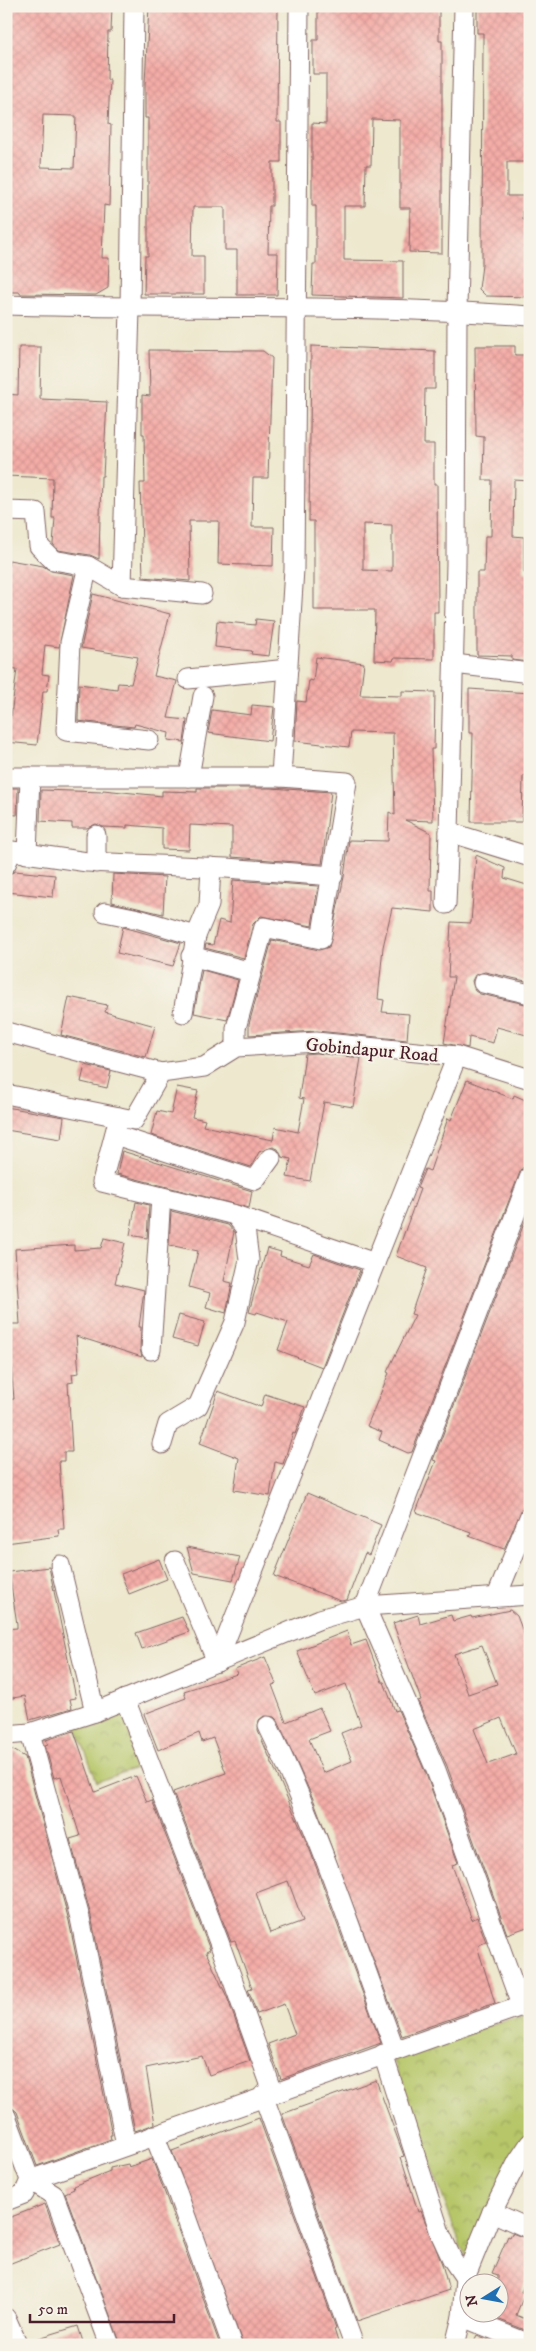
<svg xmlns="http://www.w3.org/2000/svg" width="536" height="2351" font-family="'IM FELL DW Pica',serif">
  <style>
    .park { fill: url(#park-crowns); stroke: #80724a }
    .building { fill: url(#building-cross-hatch); fill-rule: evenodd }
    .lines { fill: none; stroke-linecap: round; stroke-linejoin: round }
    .minor-casing { stroke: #836564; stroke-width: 21 }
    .minor { stroke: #fff; stroke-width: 19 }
    .labels { text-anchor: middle; stroke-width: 4; stroke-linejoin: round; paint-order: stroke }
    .street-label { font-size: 19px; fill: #4a1f2b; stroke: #f7f3e8 }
  </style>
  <defs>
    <pattern id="park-crowns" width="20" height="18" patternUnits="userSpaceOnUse" patternTransform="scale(1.25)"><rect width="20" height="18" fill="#b6c668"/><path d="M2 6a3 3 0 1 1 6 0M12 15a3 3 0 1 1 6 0" fill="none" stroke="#96a056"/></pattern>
    <pattern id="building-cross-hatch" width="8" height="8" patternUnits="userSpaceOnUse" patternTransform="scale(1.25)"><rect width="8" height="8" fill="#f4ada8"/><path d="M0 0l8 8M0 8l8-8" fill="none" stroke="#d39491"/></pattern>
  </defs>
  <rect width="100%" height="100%" fill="#f7f3e8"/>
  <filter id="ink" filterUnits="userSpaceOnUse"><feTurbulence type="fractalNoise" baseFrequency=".02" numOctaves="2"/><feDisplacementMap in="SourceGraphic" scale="10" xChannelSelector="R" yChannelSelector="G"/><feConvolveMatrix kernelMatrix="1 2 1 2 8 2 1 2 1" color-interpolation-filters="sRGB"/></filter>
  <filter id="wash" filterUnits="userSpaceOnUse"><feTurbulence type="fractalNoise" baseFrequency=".0096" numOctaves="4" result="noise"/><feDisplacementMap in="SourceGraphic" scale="20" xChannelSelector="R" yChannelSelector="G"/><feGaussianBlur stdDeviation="1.12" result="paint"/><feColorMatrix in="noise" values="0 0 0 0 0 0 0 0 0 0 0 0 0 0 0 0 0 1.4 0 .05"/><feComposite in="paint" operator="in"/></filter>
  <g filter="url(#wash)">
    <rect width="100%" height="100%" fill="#ede8ce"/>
    <!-- park -->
    <g class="park">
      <path d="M123,1707L144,1765L97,1782L75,1724Z"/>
      <path d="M530,2012V2128L512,2158L471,2263L461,2247L391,2056Z"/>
    </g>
    <g id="blocks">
      <!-- building -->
      <g class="building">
        <path d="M6,6H112L111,32H108L107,80H110L108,124L111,125L109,206L104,205L102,258H109L108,288L96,295L20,294V292H6ZM43,115L76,116L74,168L41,167Z"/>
        <path d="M149,6H278L277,122H281V162H272V206H269L268,253H278L277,295H237V250H225V207H193L192,256H204V294H144L145,256H148V118H145V83Z"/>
        <path d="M318,6H439V41H442V253L409,252L410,208H400V120L372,119L371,165H366L365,206H344V260L403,261V298L312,295L313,264H316V206H312V123L326,124V74H313V40H318Z"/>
        <path d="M477,6H530V162H507V196H523V220H530V297L486,296L479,289L482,265L483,33H477Z"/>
        <path d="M311,346L435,351V389H425L424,444H434V484H437L438,612H434V659L394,658L393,661L374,660L375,610H314V521H309ZM363,524L392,525V571L363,570Z"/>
        <path d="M475,346H515V355H530V481L514,480L513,536L524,537V573H530V662L512,660V656L477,655V572H484L485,536H491L492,480H483L484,437L476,436Z"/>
        <path d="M19,347H41L40,399L107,402L103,476H101L99,559L90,555L58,550L53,544L55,518H52L53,478L6,476V394L18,395Z"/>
        <path d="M149,350L263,351L272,358L268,478H253L252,527H274L273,566L218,564L219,521H189L190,581L143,577L140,483H145L144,434H142V395L150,396Z"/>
        <path d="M9,560L43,566L51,571L74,575L59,647L45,645L42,674L49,675L47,691H43L37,745L6,742V715L11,716L17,669L9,668L11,640H6L8,590L6,589V577Z"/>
        <path d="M93,594L170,614L154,676L177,681L168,718L187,720L184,742L168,740L169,733L135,724L134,727L78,721L79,684L117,689L118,683L131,684L138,657L81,648Z"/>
        <path d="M256,619L274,621L269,656L251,654L252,651L215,647L217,621L255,625Z"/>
        <path d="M316,657L364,663L360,695L402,696V691L435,692L434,749H431L433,821L405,820L431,833L430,891H433V912L392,908L383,947L378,999L384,1000L382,1012L409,1014L407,1040L317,1031L249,1035V1024L272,940L319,950L329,947L344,877L349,840L388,841L389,812L395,815L393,733L351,732L349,747L295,741L297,701L306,702L309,680L313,681Z"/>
        <path d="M469,689L530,693V776H523L522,822H471L473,733H469Z"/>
        <path d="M252,705L274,707L270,741L208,733L212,710L251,715Z"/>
        <path d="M6,788H18L17,815L6,814Z"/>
        <path d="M197,788H271L331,792L322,864L232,857V827L190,825L189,850L162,849V828L127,825V828L103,827L96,824L87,828H72V823L40,821L41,790L103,792V790L162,796V791L197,792Z"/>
        <path d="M476,855L505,868L504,878L530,886V982L485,972L475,975L472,981L475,991L480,994L530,1005V1036L497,1027L493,1043L469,1037L468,1048L444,1043L454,977H448L451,922L471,923Z"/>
        <path d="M15,871L55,875L53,897L7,892L8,875Z"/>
        <path d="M113,874L165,877L163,914L112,902Z"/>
        <path d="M233,880L318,886L312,926L261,916L253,924L244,958L205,948L206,944L213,945L219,920L230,923Z"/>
        <path d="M123,927L181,943L173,966L117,953Z"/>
        <path d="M202,970L238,980L227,1020L194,1013Z"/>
        <path d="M69,997L107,1005L105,1012L155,1026L146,1057L61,1035Z"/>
        <path d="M316,1053L361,1058L353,1107L324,1102L310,1181L287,1177L291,1159L282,1157L278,1149L273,1147L259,1152L251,1167L151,1135L157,1111L171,1114L177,1087L198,1091L192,1117L205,1120L203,1126L273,1140L275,1127L298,1132L304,1099L299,1098L305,1054Z"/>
        <path d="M85,1065L111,1071L107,1088L81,1082Z"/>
        <path d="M467,1080L513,1099L514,1095L530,1102V1165L523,1167L520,1172L412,1452L408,1453L379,1440L382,1432L367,1426L389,1373L387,1372L415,1315L411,1314L427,1268L396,1256L420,1189L417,1188L425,1169L430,1171L448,1118L451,1120Z"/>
        <path d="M6,1107L64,1117L61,1139L6,1130Z"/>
        <path d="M122,1151L252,1191L249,1208L117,1174Z"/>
        <path d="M136,1202L149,1205L147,1238L130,1235Z"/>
        <path d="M530,1208V1492L504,1549L469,1536L471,1532L416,1512L436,1461L433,1460Z"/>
        <path d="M171,1211L228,1225L234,1232L224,1281L232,1283L226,1313L206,1307L210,1293L189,1287L198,1251L169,1245Z"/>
        <path d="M104,1238L125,1243L115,1283L144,1290L139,1327H141L140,1349L142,1357L76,1336L79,1373L72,1374L73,1382L68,1383L72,1452H64V1461H59L64,1529H58L59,1536L6,1543V1400L14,1399L7,1324H20L15,1249L74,1245V1250L101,1248Z"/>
        <path d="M267,1248L281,1252L280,1256L309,1265L314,1254L360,1270L322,1367L278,1350L288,1322L257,1312L256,1314L249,1312Z"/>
        <path d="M179,1315L205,1322L198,1346L172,1339Z"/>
        <path d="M218,1391L261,1407L265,1394L305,1407L295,1434L293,1433L283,1464L275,1462L270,1496L234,1490L239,1458L200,1443Z"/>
        <path d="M307,1493L381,1525L369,1555L365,1553L347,1600L341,1601L274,1576Z"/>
        <path d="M187,1547L240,1557L233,1580L194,1573Z"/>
        <path d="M159,1559L167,1579L129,1594L121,1574Z"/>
        <path d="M49,1567L76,1698L70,1699L72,1708L30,1720L25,1696L6,1699V1629L17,1628V1624L9,1572Z"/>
        <path d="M510,1610L517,1616L530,1650V1926L507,1934L447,1766L418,1701L421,1700L393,1623L418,1615L420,1624L451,1615L453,1621L471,1616L472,1618ZM482,1645L497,1684L468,1694L454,1654ZM501,1718L516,1754L488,1764L474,1729Z"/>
        <path d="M182,1617L189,1632L142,1649L136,1633Z"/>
        <path d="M347,1631L351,1645L366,1640L382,1682H384L395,1711L398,1710L426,1774L458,1863L452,1865L472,1920L477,1917L486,1942L479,1945L478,1949L495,2003L402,2036L314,1801L278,1721L274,1717L264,1716L259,1720L258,1731L310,1850L381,2043L281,2079L268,2044L295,2034L284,2004L257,2014L248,1989L252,1988L235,1941L231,1942L173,1792L226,1773L213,1738L202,1742L199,1733L158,1750L144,1714L186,1698L184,1691L237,1674L235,1669L265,1657L276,1684L272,1685L286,1722L320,1708L330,1731L309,1739L323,1773L352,1761L341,1733L361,1725L346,1684L315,1696L297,1651ZM288,1881L303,1921L270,1933L256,1893Z"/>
        <path d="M74,1731L95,1792L136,1776L147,1802L152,1800L210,1950L206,1952L227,1997L250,2061L209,2075L202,2056L146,2068L155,2124L135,2131L91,1916L70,1839L80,1836L61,1776L54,1778L45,1745L48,1744L46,1740Z"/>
        <path d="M6,1746L25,1757L69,1921L112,2135H110L111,2139L37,2166L17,2112L9,2105L6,2098Z"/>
        <path d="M376,2080L404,2156L401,2157L418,2212L421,2211L442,2264L449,2290L357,2321L282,2114Z"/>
        <path d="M259,2118L336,2328L334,2329L338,2342L328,2345H243L172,2151Z"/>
        <path d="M152,2159L166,2196L220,2345H121L65,2193L74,2189L73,2186L110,2171V2168L128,2164L129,2167Z"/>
        <path d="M45,2204L60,2244L6,2265V2219Z"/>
        <path d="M512,2233L530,2240V2271L521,2292L525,2293L516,2315L530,2321V2332L485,2314H498V2275L492,2273L508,2236L510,2237Z"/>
        <path d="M78,2326L84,2345H29V2341Z"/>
        <path d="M477,2335L501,2345H472Z"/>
      </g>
    </g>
  </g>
  <g filter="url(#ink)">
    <use href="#blocks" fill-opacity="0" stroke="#836564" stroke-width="1"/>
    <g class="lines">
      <defs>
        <g id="minor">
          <path d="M6,305C181,310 356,303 530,316"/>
          <path d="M6,511L36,512L39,546L53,560L88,566L122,586L202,594"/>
          <path d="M88,566L70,643L66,731L149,740"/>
          <path d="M122,586L130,309L134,6"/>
          <path d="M454,664L530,673"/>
          <path d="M188,679L288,669"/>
          <path d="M6,777H281L347,782L321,939L264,927L236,1028V1047"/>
          <path d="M189,777L203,696"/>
          <path d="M281,777L294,569L299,6"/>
          <path d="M449,832L456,564L457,310L464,6"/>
          <path d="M27,854L30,777"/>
          <path d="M96,863V835"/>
          <path d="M6,864L12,851L87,862L226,868L333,876"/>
          <path d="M446,904L449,832L530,857"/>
          <path d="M105,912L139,919L196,936L209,905L211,867"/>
          <path d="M191,956L251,972"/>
          <path d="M483,983L530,994"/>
          <path d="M183,1013L196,936"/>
          <path d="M6,1032L161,1073"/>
          <path d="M6,1094L134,1120L161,1073L204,1067L236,1047L316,1042L457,1056L530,1079"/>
          <path d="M119,1117L102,1182L235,1215L375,1263"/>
          <path d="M115,1135L255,1180L271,1158"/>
          <path d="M151,1350L161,1197"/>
          <path d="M162,1444L168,1424L198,1406L235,1322L249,1260L245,1228L235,1215"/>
          <path d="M175,1561L217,1662"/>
          <path d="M60,1565L95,1712"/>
          <path d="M497,1596L530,1515"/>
          <path d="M217,1662L457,1056"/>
          <path d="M125,1699L219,1942L273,2092"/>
          <path d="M268,1726C319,1830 355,1942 395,2050"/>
          <path d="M30,1733L80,1918L126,2145"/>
          <path d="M6,1735L30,1733L95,1712L320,1619L365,1606L530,1595"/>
          <path d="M521,2005L436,1770L365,1606L530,1176"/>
          <path d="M383,2054L440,2233L452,2259L465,2278"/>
          <path d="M263,2095L354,2345"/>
          <path d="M6,2116L30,2180L24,2194L6,2201"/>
          <path d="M154,2135L177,2192L232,2345"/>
          <path d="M30,2180L530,2003"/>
          <path d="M30,2180L54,2195L110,2345"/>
          <path d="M492,2212L530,2229"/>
          <path d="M462,2317L530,2344"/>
          <path d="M6,2318L18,2345"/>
          <path d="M455,2345L462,2317L465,2278L492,2212L518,2161L530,2143"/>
        </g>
      </defs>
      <!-- minor casing -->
      <use href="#minor" class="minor-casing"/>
      <!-- minor -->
      <use href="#minor" class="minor"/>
    </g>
  </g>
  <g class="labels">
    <!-- street labels -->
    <g class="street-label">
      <text transform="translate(372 1049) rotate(5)" y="7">Gobindapur Road</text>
    </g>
  </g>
  <!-- margin -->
  <rect width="536" height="2351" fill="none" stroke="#f7f3e8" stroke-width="25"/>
  <!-- north arrow -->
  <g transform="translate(484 2298) rotate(259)"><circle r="24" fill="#f7f3e8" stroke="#b29e9c"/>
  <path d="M0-4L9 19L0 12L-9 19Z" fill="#1f6fb2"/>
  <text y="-8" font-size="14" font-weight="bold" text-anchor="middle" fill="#4a1f2b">N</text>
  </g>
  <!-- scale -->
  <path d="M30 2314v8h144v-8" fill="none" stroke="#4a1f2b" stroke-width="2.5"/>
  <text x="38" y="2314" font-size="15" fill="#4a1f2b" stroke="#f7f3e8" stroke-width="4" paint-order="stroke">50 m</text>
</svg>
